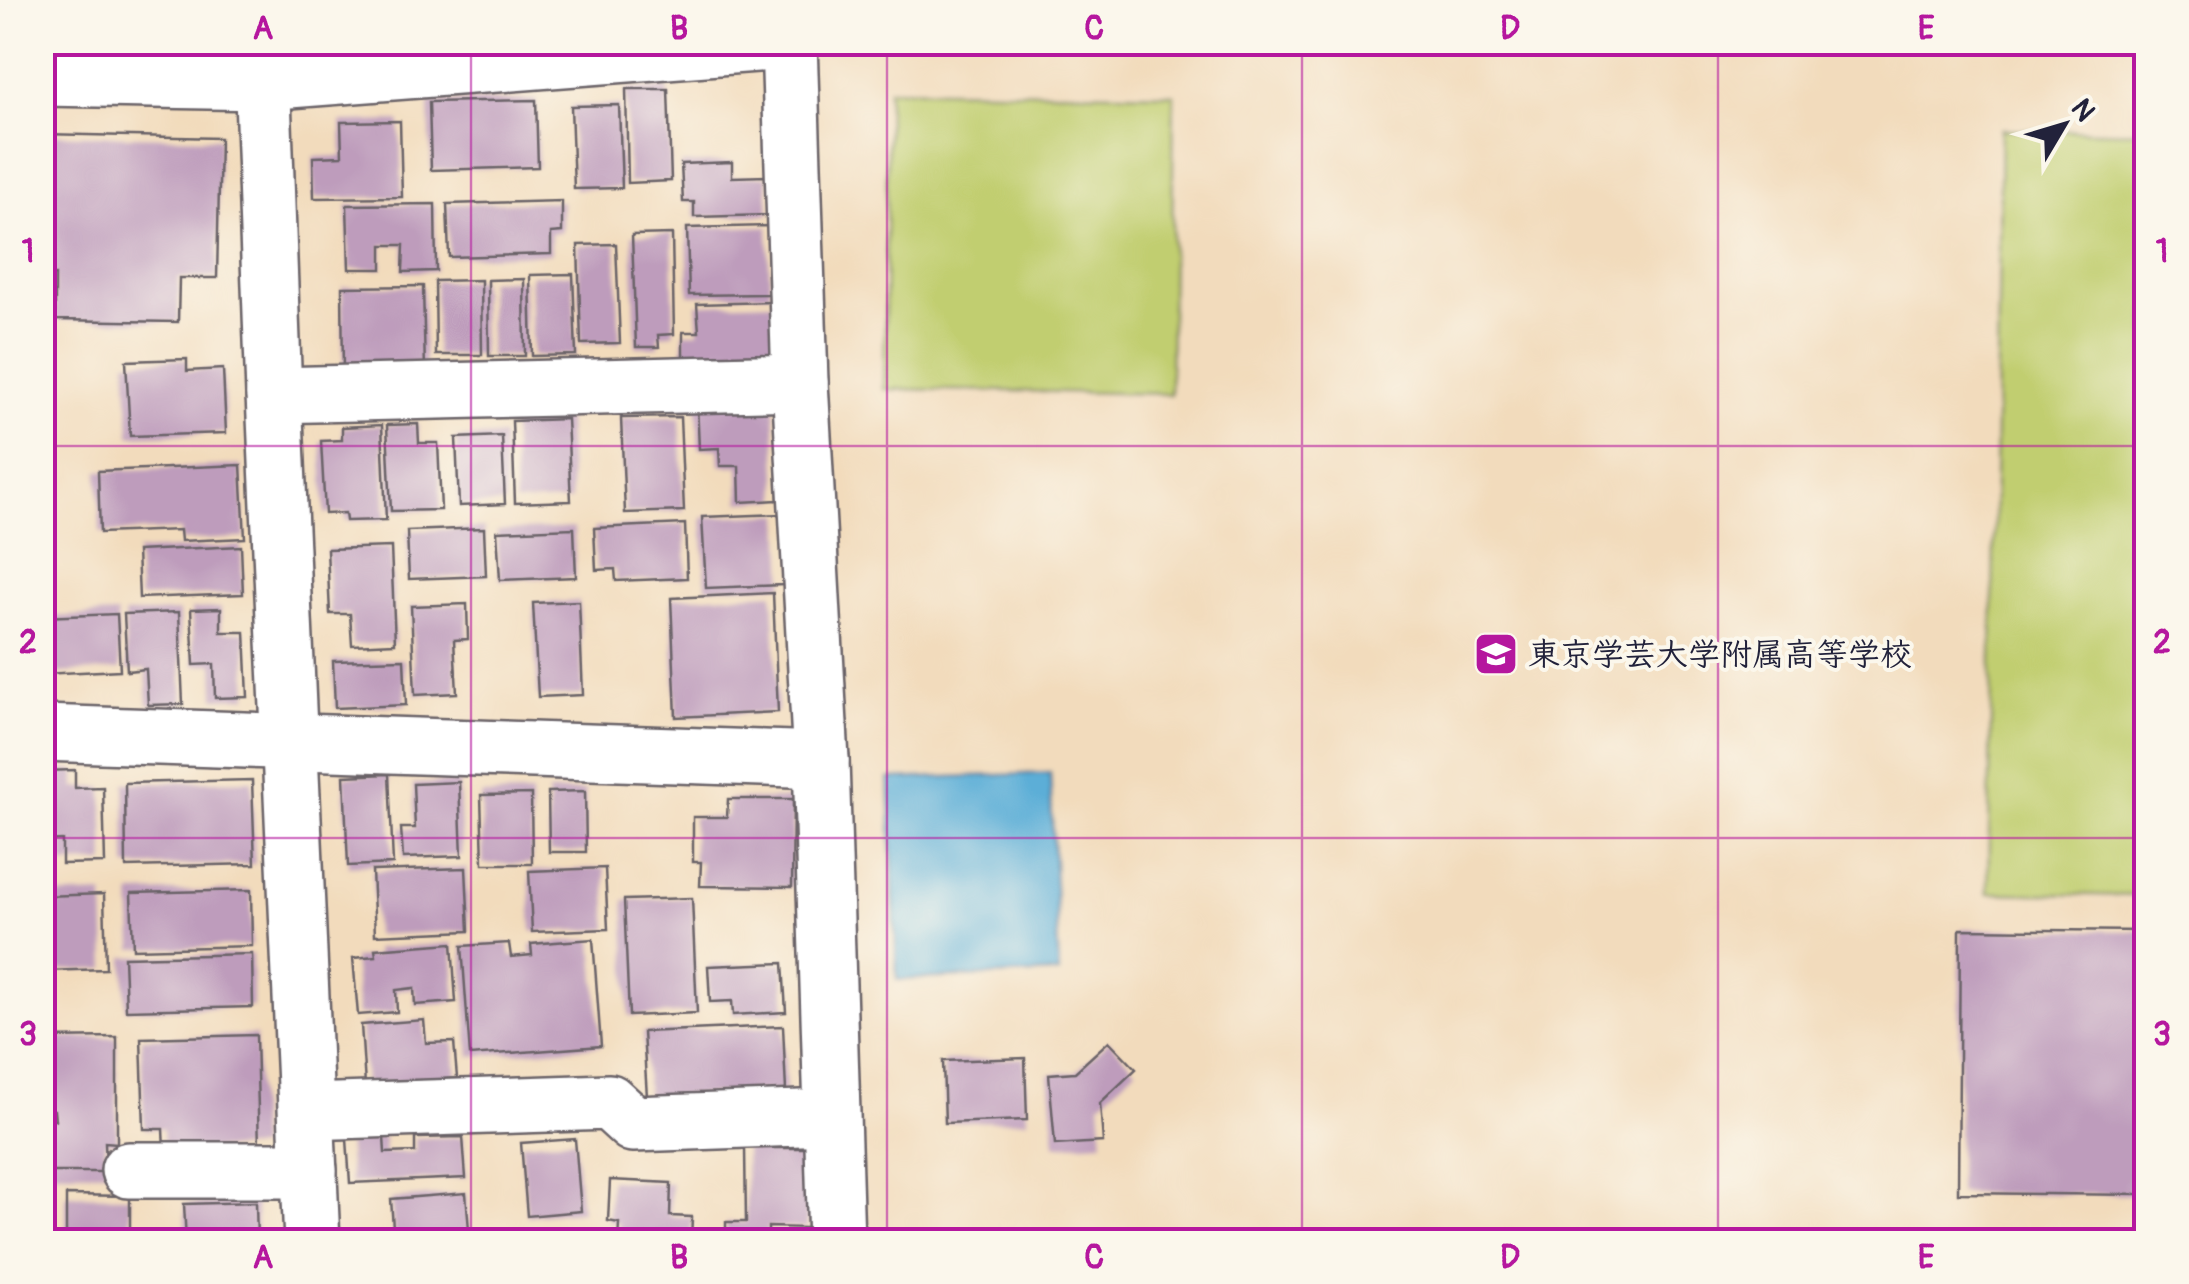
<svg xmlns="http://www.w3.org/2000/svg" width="2189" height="1284" font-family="Pangolin,'Klee One',sans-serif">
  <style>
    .green { fill: #c1ce6f; stroke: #727855; stroke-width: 2.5 }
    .water { fill: #5caed7; stroke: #3f6889; stroke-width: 2.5 }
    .building { fill: #be9cbc }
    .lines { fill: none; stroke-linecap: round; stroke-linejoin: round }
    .minor-casing { stroke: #6b6368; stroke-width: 60 }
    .minor { stroke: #fff; stroke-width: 55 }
    .grid { fill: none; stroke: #b5179e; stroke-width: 2.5; stroke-opacity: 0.55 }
    .labels { text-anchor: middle; stroke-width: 8; stroke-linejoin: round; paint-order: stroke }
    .poi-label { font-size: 32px; font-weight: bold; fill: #22223b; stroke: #fbf7ec; text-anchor: start }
    .neatline { fill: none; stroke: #b5179e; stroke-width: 4 }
    .grid-label { font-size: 32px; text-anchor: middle; font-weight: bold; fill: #b5179e }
  </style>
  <rect width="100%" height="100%" fill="#fbf7ec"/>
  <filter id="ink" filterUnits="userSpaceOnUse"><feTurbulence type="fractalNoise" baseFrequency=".01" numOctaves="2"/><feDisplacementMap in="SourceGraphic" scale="20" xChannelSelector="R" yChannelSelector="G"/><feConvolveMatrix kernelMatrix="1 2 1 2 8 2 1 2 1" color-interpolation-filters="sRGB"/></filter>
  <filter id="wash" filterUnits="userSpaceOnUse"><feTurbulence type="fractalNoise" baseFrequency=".0048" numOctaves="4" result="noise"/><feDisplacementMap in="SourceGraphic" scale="40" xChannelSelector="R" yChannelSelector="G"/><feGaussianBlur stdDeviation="2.25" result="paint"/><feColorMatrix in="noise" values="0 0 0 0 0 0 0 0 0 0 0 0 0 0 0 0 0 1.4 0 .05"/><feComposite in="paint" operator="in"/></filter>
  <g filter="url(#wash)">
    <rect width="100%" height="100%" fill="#f2dbbc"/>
    <!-- green -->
    <g class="green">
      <path d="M888,89L1174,94L1170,394L884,389Z"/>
      <path d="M2001,129L2146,132V896L1988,893Z"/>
    </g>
    <!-- water -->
    <path class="water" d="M1050,773L1059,973L897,980L889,779Z"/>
    <g id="blocks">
      <!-- building -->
      <g class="building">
        <path d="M626,89H668L671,181L628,183Z"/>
        <path d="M536,100L538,167L431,170L429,102Z"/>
        <path d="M619,105L622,188L574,189L571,106Z"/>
        <path d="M400,121L402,197L314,198L313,157L342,156L341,122Z"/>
        <path d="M42,134L220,138L217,278H179L178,322L55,320V275H42Z"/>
        <path d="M732,162V177L767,176L769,215L694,217V202H683L681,164Z"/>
        <path d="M562,201V232L551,233V254L449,257L447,204Z"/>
        <path d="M435,204L436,271L403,272L404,245H382V269H349L347,205Z"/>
        <path d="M768,226L770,294L689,295L687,228Z"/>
        <path d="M672,234L674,334L658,335L659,347H636L632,235Z"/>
        <path d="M616,244L620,343L581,344L578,245Z"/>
        <path d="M573,274L576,355L532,356L530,275Z"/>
        <path d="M524,279L525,356H489L488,280Z"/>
        <path d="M481,280L482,355H436L435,281Z"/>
        <path d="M423,286L425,372L343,373L342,287Z"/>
        <path d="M772,302L777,370L683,372V332H699L697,304Z"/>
        <path d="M187,359V371L223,369L226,433L130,436L126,361Z"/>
        <path d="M42,389H46L54,556L42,557Z"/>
        <path d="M774,400L778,500L740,502L739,466H720L719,448L699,449L697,403Z"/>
        <path d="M680,417L684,511L625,513L621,418Z"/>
        <path d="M567,419L571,501L515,503L512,421Z"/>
        <path d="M418,424L419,443H438L441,510L391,511L387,425Z"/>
        <path d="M382,425L386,520L346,521L345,513L325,514L321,441L342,440V427Z"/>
        <path d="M502,436L505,504L459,506L456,438Z"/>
        <path d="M241,465L245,538L181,541L180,530L100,533L98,471Z"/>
        <path d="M781,514L784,585L706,588L702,517Z"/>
        <path d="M685,524L687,578L616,581L615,569L596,570L594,528Z"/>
        <path d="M484,528L486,576L409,579L407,531Z"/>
        <path d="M574,528L576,577L500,580L497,531Z"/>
        <path d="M241,546L243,594L139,598L137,551Z"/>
        <path d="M391,547L395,643L352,645L350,614H330L327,549Z"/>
        <path d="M773,593L778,712L676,717L671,598Z"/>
        <path d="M579,601L583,695L538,697L533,603Z"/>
        <path d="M467,604L468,639L454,640L457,693L415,695L411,606Z"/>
        <path d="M221,608V632H245L248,697L215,698L214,664L194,665L191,609Z"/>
        <path d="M179,612L183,704L148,705L146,669L127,671L124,614Z"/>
        <path d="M117,614L120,670L42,674V617Z"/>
        <path d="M404,659L406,705L335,708L333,661Z"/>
        <path d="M75,770V788L103,787L105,863L62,864V840L42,841V771Z"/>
        <path d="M389,774L393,864L348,866L344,776Z"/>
        <path d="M252,780L255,864L126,867L125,783Z"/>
        <path d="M459,782L462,856L403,858L401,828H415L413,784Z"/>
        <path d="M585,791L586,852H549L548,792Z"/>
        <path d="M531,794L532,864H483L481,795Z"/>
        <path d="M728,799H793L792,887L700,886L701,862H693V817H727Z"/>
        <path d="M466,868L469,931L375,935L372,871Z"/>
        <path d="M605,868L608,929L532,932L529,871Z"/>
        <path d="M251,890L252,946L133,949L131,893Z"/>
        <path d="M104,894L106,969L44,971L42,896Z"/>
        <path d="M692,898L697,1013L629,1016L624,900Z"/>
        <path d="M1960,929L2146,931V1195L1958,1193Z"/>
        <path d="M593,939L601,1046L470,1056L462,946L509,943L511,957L532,955L531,944Z"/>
        <path d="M452,943L456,1002L415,1005L414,988L396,990L397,1012L358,1015L353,958L376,956L375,949Z"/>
        <path d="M252,954L253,1007L126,1010L124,957Z"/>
        <path d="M783,963L786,1012L733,1015L732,1001L710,1002L708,966Z"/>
        <path d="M424,1020L426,1043L454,1042L457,1078L365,1085L361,1025Z"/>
        <path d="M783,1026L786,1091L647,1097L643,1032Z"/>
        <path d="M256,1035L259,1148L164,1150L163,1129H144L141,1038Z"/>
        <path d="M117,1037V1143L105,1142L106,1172H42V1120H55L54,1110H42V1038Z"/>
        <path d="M1109,1041L1136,1069L1100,1103L1103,1142L1055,1145L1049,1074L1075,1072Z"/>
        <path d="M1025,1058L1027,1120L945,1123L943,1061Z"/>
        <path d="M384,1137L385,1153L415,1152V1138L463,1137L466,1178L350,1183L347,1139Z"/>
        <path d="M575,1139L581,1211L527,1216L521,1143Z"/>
        <path d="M745,1148H807V1228L768,1227V1242H726V1222H746Z"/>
        <path d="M610,1180L671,1183L670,1216L692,1217L691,1242H618L619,1223L608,1221Z"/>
        <path d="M42,1190H50L51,1242H42Z"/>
        <path d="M466,1193L470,1242H394L391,1199Z"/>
        <path d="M66,1195L130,1196V1236H89V1242H66Z"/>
        <path d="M256,1202L257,1242H186L184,1204Z"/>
        <path d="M577,1229L578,1242H503L502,1232Z"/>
      </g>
    </g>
  </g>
  <g filter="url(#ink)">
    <use href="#blocks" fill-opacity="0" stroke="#6b6368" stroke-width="2.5"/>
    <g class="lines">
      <defs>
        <g id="minor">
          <path d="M261,42L274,395L312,1242"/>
          <path d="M789,42L800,382L821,760L836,1242"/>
          <path d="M42,78L263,82L785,42"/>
          <path d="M274,395L800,382"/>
          <path d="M42,733L821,760"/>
          <path d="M307,1112L609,1102L633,1124L830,1117"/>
          <path d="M129,1170H309"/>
        </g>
      </defs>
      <!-- minor casing -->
      <use href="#minor" class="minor-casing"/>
      <!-- minor -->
      <use href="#minor" class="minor"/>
    </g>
  </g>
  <!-- grid -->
  <path class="grid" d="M471,42V1242M887,42V1242M1302,42V1242M1718,42V1242M42,446H2146M42,838H2146"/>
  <!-- icons -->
  <defs>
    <symbol id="school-square" viewBox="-11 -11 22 22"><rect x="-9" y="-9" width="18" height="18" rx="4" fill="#b5179e" stroke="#fbf7ec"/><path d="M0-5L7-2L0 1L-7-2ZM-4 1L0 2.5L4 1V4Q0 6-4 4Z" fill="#fff"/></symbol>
  </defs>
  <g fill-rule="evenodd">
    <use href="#school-square" x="1471" y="629" width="50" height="50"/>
  </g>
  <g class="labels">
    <!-- poi labels -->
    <g class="poi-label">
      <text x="1528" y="665">東京学芸大学附属高等学校</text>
    </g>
  </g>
  <!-- margin -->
  <rect width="2189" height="1284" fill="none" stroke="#fbf7ec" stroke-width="110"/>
  <!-- north arrow -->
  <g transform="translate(2064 125) rotate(52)" stroke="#fbf7ec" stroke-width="8" paint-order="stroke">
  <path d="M0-8L18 38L0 25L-18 38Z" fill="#22223b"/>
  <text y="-15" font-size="28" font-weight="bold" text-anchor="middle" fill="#22223b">N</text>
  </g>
  <rect x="55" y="55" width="2079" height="1174" class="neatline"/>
  <g class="grid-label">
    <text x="263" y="39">A</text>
    <text x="679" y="39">B</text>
    <text x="1094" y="39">C</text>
    <text x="1510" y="39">D</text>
    <text x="1926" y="39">E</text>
    <text x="28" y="262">1</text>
    <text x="2162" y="262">1</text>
    <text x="28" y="653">2</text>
    <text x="2162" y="653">2</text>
    <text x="28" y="1045">3</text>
    <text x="2162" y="1045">3</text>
    <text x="263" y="1268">A</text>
    <text x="679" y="1268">B</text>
    <text x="1094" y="1268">C</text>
    <text x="1510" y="1268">D</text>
    <text x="1926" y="1268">E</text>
  </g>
</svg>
